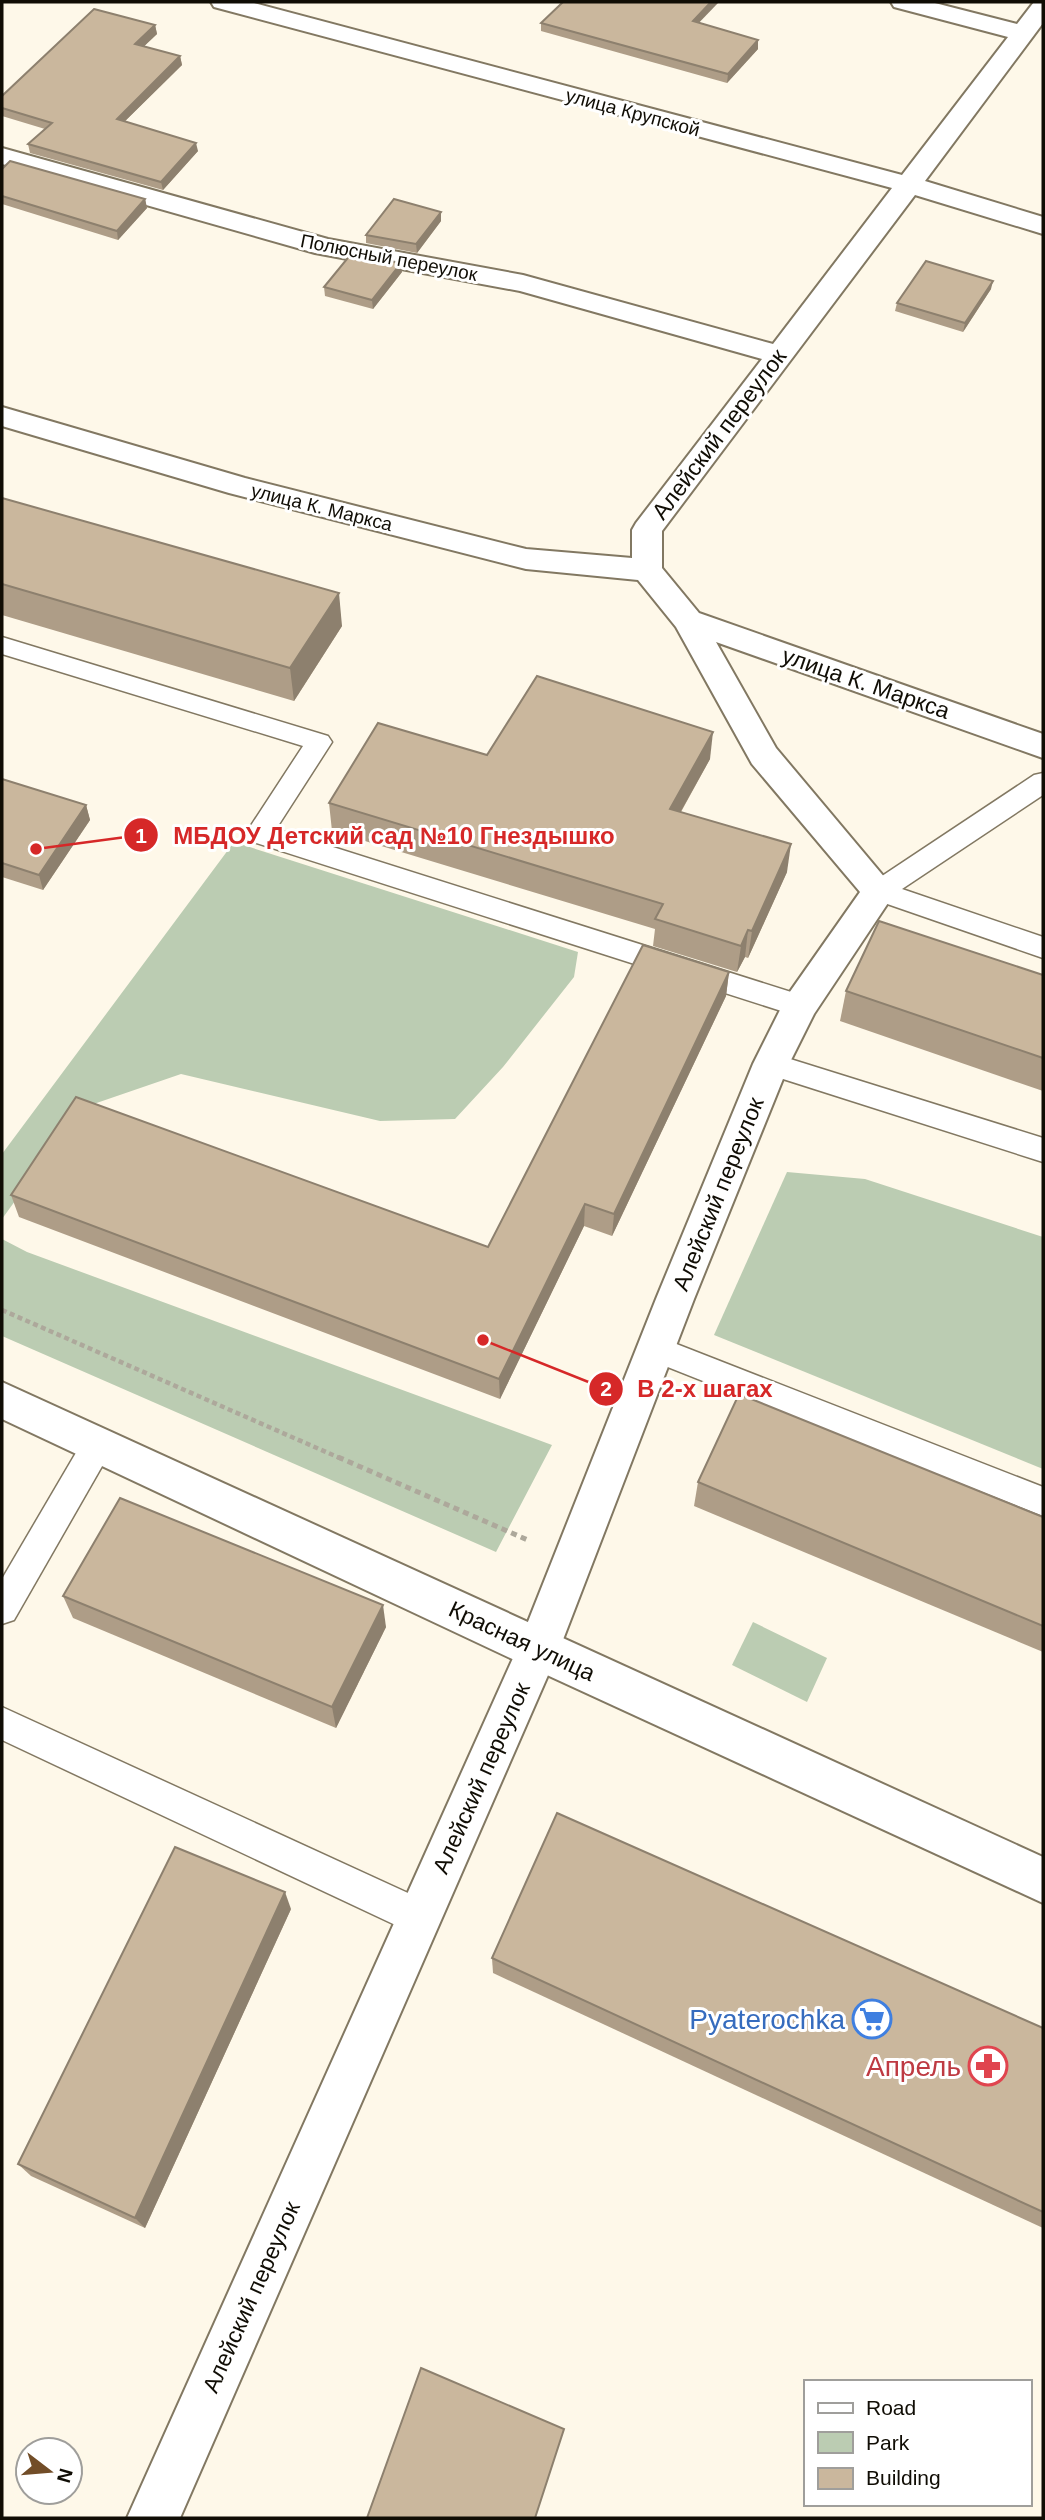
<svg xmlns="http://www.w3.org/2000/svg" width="1045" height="2520" font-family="Arial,sans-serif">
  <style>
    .green { fill: #bbccb2 }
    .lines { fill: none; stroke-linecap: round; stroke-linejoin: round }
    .service-casing { stroke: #827862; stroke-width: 3 }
    .minor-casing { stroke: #827862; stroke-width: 4 }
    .tertiary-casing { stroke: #827862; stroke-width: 4 }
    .path-far1 { stroke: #ada89b; stroke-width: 4.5; stroke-dasharray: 5 3.5; stroke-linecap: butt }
    .path { stroke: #ada89b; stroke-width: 5; stroke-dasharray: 6 4.5; stroke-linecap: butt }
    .service { fill: #fff; fill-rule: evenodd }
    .minor { fill: #fff; fill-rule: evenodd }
    .tertiary { fill: #fff; fill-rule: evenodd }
    .wall { fill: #ae9d87 }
    .shaded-wall { fill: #8d806e }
    .building { fill: #cab79d; stroke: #8d806e; stroke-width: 2 }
    .labels { text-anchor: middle; stroke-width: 6; stroke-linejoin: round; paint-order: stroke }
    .far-street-label { font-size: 19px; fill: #100d05; stroke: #fff }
    .street-label { font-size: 23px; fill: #100d05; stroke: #fff }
    .near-shop-label { font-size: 28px; fill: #366cbe; stroke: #fff; text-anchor: end }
    .near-health-label { font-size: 28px; fill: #be3a42; stroke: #fff; text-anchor: end }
    .leader { fill: none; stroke: #d62828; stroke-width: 2.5 }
    .callout-dot { fill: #d62828; stroke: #fff; stroke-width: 2.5 }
    .mark-label { font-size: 21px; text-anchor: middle; font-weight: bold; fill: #fff }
    .callout-label { font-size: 24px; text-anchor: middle; font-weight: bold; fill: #d62828; stroke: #fff; stroke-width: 6; stroke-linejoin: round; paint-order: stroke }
  </style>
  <rect width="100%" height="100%" fill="#fef8e9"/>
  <!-- green -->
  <g class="green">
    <path d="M234,842L578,952L574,977L503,1067L455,1119L380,1121L181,1074L82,1108L2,1219V1154Z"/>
    <path d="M787,1172L865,1179L1043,1237V1469L714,1335Z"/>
    <path d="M2,1239L27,1252L552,1445L496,1552L2,1336Z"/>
    <path d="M753,1622L827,1658L807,1702L732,1665Z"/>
  </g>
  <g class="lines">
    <defs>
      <g id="service">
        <path d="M2,637L328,736L332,742L276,829L810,998L814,1006L810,1014L800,1017L250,841L246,834L250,827L303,746L2,654Z"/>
        <path d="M1043,773V795L902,889L1043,937V958L870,898L866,891L870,884L1034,775Z"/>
        <path d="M771,1053L1043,1138V1162L761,1072L757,1064L761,1056Z"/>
        <path d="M656,1336L1043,1487V1516L645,1358L641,1349L645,1340Z"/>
        <path d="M98,1430L109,1434L114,1444L109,1454L14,1620L2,1624V1579L87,1434Z"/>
        <path d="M2,1707L432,1904L437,1917L432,1930L419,1935L406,1930L2,1740Z"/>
      </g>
      <path id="minor" d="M211,2H250L902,175L1008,37L894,7L891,2H931L1017,24L1034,2H1043V23L925,181L1043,217V234L915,195L662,531V568L699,613L1043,734V758L716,642L776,748L896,891L814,1014L789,1064L694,1299L559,1650L180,2518H127L518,1647L656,1299L753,1064L787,996L860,892L752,764L676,627L638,580L526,569L229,493L2,426V407L245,478L526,549L632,558V530L636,523L762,359L520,291L315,253L2,164V148L328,239L523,275L773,344L892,188L214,7Z"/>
      <path id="tertiary" d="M2,1382L1043,1857V1903L523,1664L2,1419Z"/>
    </defs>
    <!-- service casing -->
    <use href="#service" class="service-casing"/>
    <!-- minor casing -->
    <use href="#minor" class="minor-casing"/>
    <!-- tertiary casing -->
    <use href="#tertiary" class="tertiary-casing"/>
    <!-- path-far1 -->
    <path class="path-far1" d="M2,1310L342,1459"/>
    <!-- path -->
    <path class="path" d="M338,1457L530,1541"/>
    <!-- service -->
    <use href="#service" class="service"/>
    <!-- minor -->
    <use href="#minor" class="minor"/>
    <!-- tertiary -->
    <use href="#tertiary" class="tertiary"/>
  </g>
  <!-- wall -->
  <g class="wall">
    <path d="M541,23H698L758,40V49L727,83L541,31Z"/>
    <path d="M155,25L157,34L143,47L180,56L182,65L125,121L198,151L163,190L30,153L28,144L45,129L2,116V96Z"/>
    <path d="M2,169L145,199L147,208L118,240L2,204Z"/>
    <path d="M441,221L417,253L366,243V235Z"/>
    <path d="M402,272L373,309L325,296L324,287Z"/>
    <path d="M991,289L963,332L895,311L897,303Z"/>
    <path d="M2,498L342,626L294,701L2,615Z"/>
    <path d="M487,755L710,759L681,812L787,872L748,958L745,957L737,972L653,946L655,929L332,831L329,803Z"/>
    <path d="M2,779L86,805L90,820L43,890L2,877Z"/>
    <path d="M729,972L726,996L612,1236L584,1226L500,1399L19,1217L11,1195L488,1247Z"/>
    <path d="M1043,975V1091L840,1021L846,991Z"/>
    <path d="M698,1482L1043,1517V1652L694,1506Z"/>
    <path d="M63,1596L386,1627L336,1728L73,1618Z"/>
    <path d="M291,1909L145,2228L31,2176L18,2164Z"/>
    <path d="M492,1958L1043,2028V2228L493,1973Z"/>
  </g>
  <!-- shaded-wall -->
  <g class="shaded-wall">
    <path d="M711,2H719L692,30L693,21Z"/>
    <path d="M155,25L157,34L137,53L135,44Z"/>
    <path d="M758,40V49L727,83L728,74Z"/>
    <path d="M180,56L182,65L118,128L117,119Z"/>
    <path d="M196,143L198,151L163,190L161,182Z"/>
    <path d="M145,199L147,208L118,240L117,231Z"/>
    <path d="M441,212V221L417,253L416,244Z"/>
    <path d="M401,263L402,272L373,309L372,300Z"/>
    <path d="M993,281L991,289L963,332L965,323Z"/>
    <path d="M339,593L342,626L294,701L290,668Z"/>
    <path d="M713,732L710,759L667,836L670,809Z"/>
    <path d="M86,805L90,820L43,890L39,875Z"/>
    <path d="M791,844L787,872L748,958L752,931Z"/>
    <path d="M748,930L745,957L737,972L741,946Z"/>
    <path d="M729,972L726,996L612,1236L614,1214Z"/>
    <path d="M585,1204L584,1226L500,1399L499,1379Z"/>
    <path d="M383,1605L386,1627L336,1728L332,1707Z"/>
    <path d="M285,1892L291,1909L145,2228L135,2218Z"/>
  </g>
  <!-- building -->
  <g class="building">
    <path d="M563,2H711L693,21L758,40L728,74L541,23Z"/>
    <path d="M94,9L155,25L135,44L180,56L117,119L196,143L161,182L28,144L52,123L2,108V96Z"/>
    <path d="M10,161L145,199L117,231L2,196V169Z"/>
    <path d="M394,199L441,212L416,244L366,235Z"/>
    <path d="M351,254L401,263L372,300L324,287Z"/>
    <path d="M926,261L993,281L965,323L897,303Z"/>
    <path d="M2,498L339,593L290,668L2,584Z"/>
    <path d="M537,676L713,732L670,809L791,844L752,931L748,930L741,946L655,919L663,904L329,803L378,723L487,755Z"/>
    <path d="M2,779L86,805L39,875L2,863Z"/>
    <path d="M879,921L1043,975V1058L846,991Z"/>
    <path d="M643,945L729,972L614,1214L585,1204L499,1379L11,1195L76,1097L488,1247Z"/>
    <path d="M739,1394L1043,1517V1626L698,1482Z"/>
    <path d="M120,1498L383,1605L332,1707L63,1596Z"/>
    <path d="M557,1813L1043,2028V2212L492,1958Z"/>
    <path d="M175,1847L285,1892L135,2218L18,2164Z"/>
    <path d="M421,2368L564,2429L535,2518H367Z"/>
  </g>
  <!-- icons -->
  <defs>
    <symbol id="supermarket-ring" viewBox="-11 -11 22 22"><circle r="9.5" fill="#fff" stroke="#3f7fe0" stroke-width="1.5"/><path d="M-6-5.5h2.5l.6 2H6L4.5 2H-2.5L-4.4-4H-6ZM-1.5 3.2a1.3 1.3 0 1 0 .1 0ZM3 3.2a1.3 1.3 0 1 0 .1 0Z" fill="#3f7fe0"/></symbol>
    <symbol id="pharmacy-ring" viewBox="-11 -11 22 22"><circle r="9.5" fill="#fff" stroke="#e0444e" stroke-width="1.5"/><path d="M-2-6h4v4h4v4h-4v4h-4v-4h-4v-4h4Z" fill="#e0444e"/></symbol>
  </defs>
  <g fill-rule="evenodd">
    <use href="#supermarket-ring" x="850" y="1997" width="44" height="44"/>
    <use href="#pharmacy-ring" x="966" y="2044" width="44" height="44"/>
  </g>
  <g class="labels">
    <!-- far-street labels -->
    <g class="far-street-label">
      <text transform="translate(633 112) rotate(15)" y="7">улица Крупской</text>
      <text transform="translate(389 257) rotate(11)" y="7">Полюсный переулок</text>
      <text transform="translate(322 507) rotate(14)" y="7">улица К. Маркса</text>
    </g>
    <!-- street labels -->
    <g class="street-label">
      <text transform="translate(719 434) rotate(-53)" y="8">Алейский переулок</text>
      <text transform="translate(866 683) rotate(19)" y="8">улица К. Маркса</text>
      <text transform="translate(718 1194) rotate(-68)" y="8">Алейский переулок</text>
      <text transform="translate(522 1641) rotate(25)" y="8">Красная улица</text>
      <text transform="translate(481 1778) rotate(-66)" y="8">Алейский переулок</text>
      <text transform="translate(251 2297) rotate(-66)" y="8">Алейский переулок</text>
    </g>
    <!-- near-shop labels -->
    <g class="near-shop-label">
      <text x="845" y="2029">Pyaterochka</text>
    </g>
    <!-- near-health labels -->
    <g class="near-health-label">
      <text x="961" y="2076">Апрель</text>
    </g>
  </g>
  <!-- callouts -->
  <path class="leader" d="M36 849L141 835M483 1340L606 1389"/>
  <g class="callout-dot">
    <circle cx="36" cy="849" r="7"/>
    <circle cx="483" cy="1340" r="7"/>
    <circle cx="141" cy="835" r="18"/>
    <circle cx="606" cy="1389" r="18"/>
  </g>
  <g class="mark-label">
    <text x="141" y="843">1</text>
    <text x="606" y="1396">2</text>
  </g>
  <g class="callout-label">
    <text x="394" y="844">МБДОУ Детский сад №10 Гнездышко</text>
    <text x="705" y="1397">В 2-х шагах</text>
  </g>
  <!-- border -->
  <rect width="1045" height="2520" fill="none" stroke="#100d05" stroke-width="7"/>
  <!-- legend -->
  <rect x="804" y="2380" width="228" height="126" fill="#ffffff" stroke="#9f9e9b" stroke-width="2"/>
  <rect x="818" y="2403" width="35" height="10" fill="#ffffff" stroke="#9f9e9b" stroke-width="2"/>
  <text x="866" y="2415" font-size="21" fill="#100d05">Road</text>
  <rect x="818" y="2432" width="35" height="21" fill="#bbccb2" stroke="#9f9e9b" stroke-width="2"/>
  <text x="866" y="2450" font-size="21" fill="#100d05">Park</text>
  <rect x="818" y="2468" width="35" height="21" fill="#cab79d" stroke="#9f9e9b" stroke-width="2"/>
  <text x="866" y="2485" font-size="21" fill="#100d05">Building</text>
  <!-- north arrow -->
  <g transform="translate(49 2471) rotate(106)"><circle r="33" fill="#ffffff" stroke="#9f9e9b" stroke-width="2"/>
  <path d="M0-5L12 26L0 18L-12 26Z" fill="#724d28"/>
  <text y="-10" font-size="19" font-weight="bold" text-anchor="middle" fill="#100d05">N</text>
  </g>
</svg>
